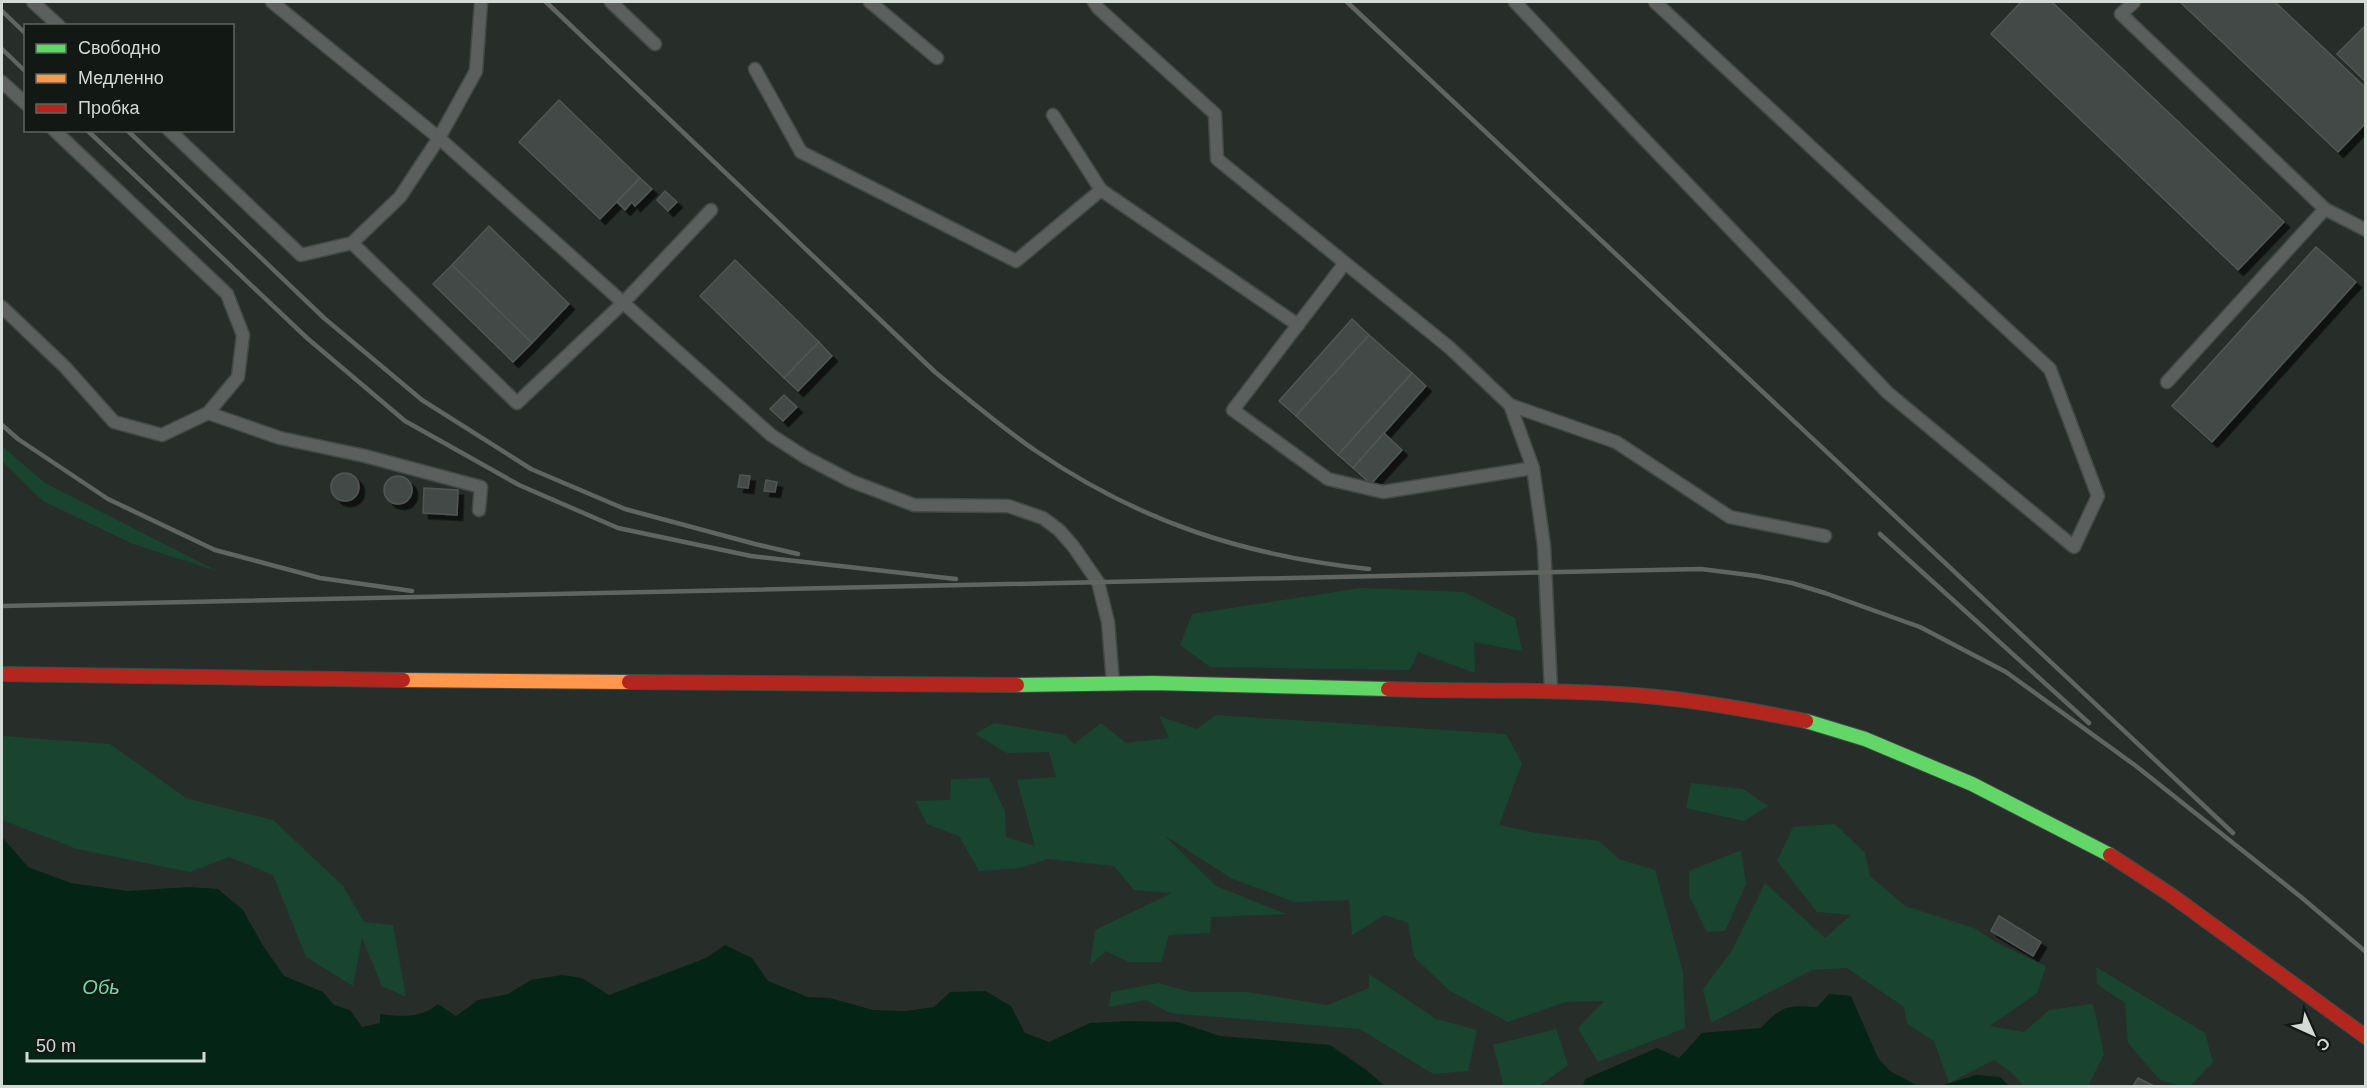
<svg xmlns="http://www.w3.org/2000/svg" width="2367" height="1088" font-family="Helvetica,sans-serif">
  <style>
    .green { fill: #194430 }
    .water { fill: #042515 }
    .building { fill: #434946; stroke: #505754; stroke-width: 1.5; filter: url(#shadow) }
    .lines { fill: none; stroke-linecap: round; stroke-linejoin: round }
    .lane-casing { stroke: #434946; stroke-width: 15 }
    .fast-casing { stroke: #434946; stroke-width: 16 }
    .slow-casing { stroke: #434946; stroke-width: 16 }
    .jam-casing { stroke: #434946; stroke-width: 16 }
    .lane { stroke: #5b5f5d; stroke-width: 12 }
    .fast { stroke: #63d668; stroke-width: 14 }
    .slow { stroke: #ff974d; stroke-width: 14 }
    .jam { stroke: #b3261e; stroke-width: 14 }
    .rail { stroke: #606562; stroke-width: 4.5 }
    .labels { text-anchor: middle; stroke-width: 4.5; stroke-linejoin: round; paint-order: stroke }
    .water-label { font-size: 20px; font-style: italic; fill: #73d8a5; stroke: #121814 }
  </style>
  <defs>
    <filter id="shadow"><feDropShadow dx="5.5" dy="5.5" stdDeviation="0" flood-color="#0009"/></filter>
  </defs>
  <rect width="100%" height="100%" fill="#272e2a"/>
  <!-- green -->
  <g class="green">
    <path d="M2,446L45,483L217,571L133,544L43,501L2,461Z"/>
    <path d="M1361,588L1464,592L1515,618L1522,651L1474,642L1475,673L1418,652L1410,670L1210,667L1180,645L1192,614Z"/>
    <path d="M1216,715L1506,734L1522,763L1499,825L1536,833L1599,841L1619,859L1655,870L1683,972L1685,1028L1598,1062L1578,1028L1604,1001L1565,1002L1508,1022L1450,991L1414,957L1408,923L1385,915L1352,935L1349,900L1294,902L1231,878L1164,835L1216,886L1286,914L1211,917L1210,933L1169,935L1161,962H1129L1106,951L1090,965L1095,930L1172,893L1134,890L1114,866L1048,859L1020,868L979,871L959,836L927,824L915,801L950,800L951,779L989,778L1005,811L1006,837L1035,846L1017,780L1056,777L1049,752L1007,753L975,734L994,723L1065,735L1074,744L1101,723L1126,743L1169,738L1159,716L1197,729Z"/>
    <path d="M2,736L110,744L186,798L273,820L343,886L364,922L393,925L406,997L382,986L362,938L353,986L306,957L273,875L229,857L190,872L77,849L5,821L2,818Z"/>
    <path d="M1691,783L1743,789L1768,806L1744,821L1686,808Z"/>
    <path d="M1835,824L1865,853L1870,876L1905,906L1974,928L1999,944L2046,966L2037,993L1990,1026L2024,1032L2049,1010L2093,1004L2104,1054L2088,1086H2024L2012,1073L1994,1060L1949,1083L1934,1041L1907,1024L1904,1007L1847,968L1812,970L1711,1023L1703,989L1731,952L1765,883L1825,938L1851,915L1817,912L1777,861L1793,827Z"/>
    <path d="M1741,850L1746,884L1725,931L1707,932L1689,895V871Z"/>
    <path d="M2096,967L2205,1033L2213,1062L2190,1086H2181L2160,1080L2128,1043L2125,1003L2097,984Z"/>
    <path d="M1369,974L1436,1019L1477,1030L1468,1071L1433,1074L1360,1029L1170,1013L1146,1000L1109,1007L1111,992L1159,983L1190,992H1246L1328,1005L1369,988Z"/>
    <path d="M1556,1029L1568,1065L1539,1086H1504L1493,1045Z"/>
  </g>
  <!-- water -->
  <g class="water">
    <path d="M2,837L28,867L71,883L128,891L189,887L218,889L243,910L262,944L284,976L323,992L334,1005L350,1010L362,1027L380,1023V1014C401,1017 422,1018 438,1004L456,1016L478,1000L508,994L531,980L562,975L582,978L609,995L706,958L725,945L752,958L768,981L808,997L830,998L873,1010L905,1011L934,1007L950,992L985,991L1011,1006L1025,1033L1049,1042L1090,1023L1127,1021L1178,1022L1220,1036L1330,1045L1365,1069L1385,1086H2Z"/>
    <path d="M1829,994L1851,996L1878,1058L1890,1071L1918,1086H1583L1585,1079L1657,1048L1679,1058L1702,1033L1761,1028C1782,1005 1788,1005 1817,1007Z"/>
    <path d="M1976,1075L2000,1077L2009,1086H1940Z"/>
  </g>
  <!-- building -->
  <g class="building">
    <path d="M2021,2H2052L2284,222L2238,270L1991,34Z"/>
    <path d="M2180,2H2275L2366,88V123L2338,152Z"/>
    <path d="M2366,25V82L2337,54Z"/>
    <path d="M559,100L640,178L600,219L519,142Z"/>
    <path d="M640,178L652,189L635,206L632,202L625,210L617,202Z"/>
    <path d="M665,191L677,202L668,211L657,200Z"/>
    <path d="M489,226L569,304L532,343L452,265Z"/>
    <path d="M2316,247L2356,282L2212,442L2172,406Z"/>
    <path d="M735,260L819,342L784,378L700,296Z"/>
    <path d="M452,265L532,343L513,362L433,284Z"/>
    <path d="M1352,319L1369,335L1296,416L1279,401Z"/>
    <path d="M1369,335L1412,373L1338,455L1296,416Z"/>
    <path d="M819,342L832,356L798,391L784,378Z"/>
    <path d="M1412,373L1426,386L1353,468L1338,455Z"/>
    <path d="M784,395L797,407L783,421L770,409Z"/>
    <path d="M1384,433L1402,450L1371,484L1353,468Z"/>
    <circle cx="345" cy="487" r="14"/>
    <path d="M740,475L750,476L748,488L738,487Z"/>
    <circle cx="398" cy="490" r="14"/>
    <path d="M766,480L777,482L775,492L764,491Z"/>
    <path d="M424,488L458,490L457,515L423,513Z"/>
    <path d="M1999,916L2041,942L2033,956L1991,931Z"/>
    <path d="M2138,1078L2154,1086H2133Z"/>
  </g>
  <g class="lines">
    <defs>
      <g id="lane">
        <path d="M33,2L59,26"/>
        <path d="M272,2L439,138L771,435L805,457L851,481L914,505L1008,506L1043,518L1059,530L1073,546L1098,582L1108,622L1113,683"/>
        <path d="M611,2L655,44"/>
        <path d="M870,2L937,58"/>
        <path d="M1094,2L1098,8L1215,114L1217,159L1450,348L1510,405L1533,468L1544,546L1551,690"/>
        <path d="M1515,2L1624,118L1888,393L2074,547L2098,496L2050,369L1655,2"/>
        <path d="M2134,2L2121,14L2325,209L2366,230"/>
        <path d="M755,69L801,152L1016,261L1101,190"/>
        <path d="M2,82L26,104"/>
        <path d="M1053,115L1101,190L1298,325"/>
        <path d="M169,130L301,255L352,243L400,197L439,138L476,71L481,2"/>
        <path d="M352,243L517,403L623,303L711,210"/>
        <path d="M1345,263L1233,410L1328,479L1383,492L1533,468"/>
        <path d="M2,307L65,367L114,422L162,435L208,413L238,377L243,335L227,294L54,130"/>
        <path d="M2167,382L2325,209"/>
        <path d="M1510,405L1616,442L1730,517L1825,536"/>
        <path d="M208,413L280,438L365,456L481,487L479,510"/>
      </g>
      <g id="fast">
        <path d="M1017,685L1153,683L1388,689"/>
        <path d="M1806,721L1865,739L1972,784L2110,855"/>
      </g>
      <path id="slow" d="M403,680L629,682"/>
      <g id="jam">
        <path d="M2,674L403,680"/>
        <path d="M629,682L1017,685"/>
        <path d="M1388,689C1478,692 1568,688 1657,697C1707,702 1756,711 1806,721"/>
        <path d="M2110,855L2171,895L2366,1037"/>
      </g>
    </defs>
    <!-- lane casing -->
    <use href="#lane" class="lane-casing"/>
    <!-- fast casing -->
    <use href="#fast" class="fast-casing"/>
    <!-- slow casing -->
    <use href="#slow" class="slow-casing"/>
    <!-- jam casing -->
    <use href="#jam" class="jam-casing"/>
    <!-- lane -->
    <use href="#lane" class="lane"/>
    <!-- fast -->
    <use href="#fast" class="fast"/>
    <!-- slow -->
    <use href="#slow" class="slow"/>
    <!-- jam -->
    <use href="#jam" class="jam"/>
    <!-- rail -->
    <g class="rail">
      <path d="M546,2L935,372C968,399 1001,427 1036,451C1140,522 1245,556 1369,569"/>
      <path d="M1347,2L2233,833"/>
      <path d="M2,11L26,34"/>
      <path d="M2,49L26,72"/>
      <path d="M87,130L307,338L405,421L519,485L618,528L751,556L956,579"/>
      <path d="M127,130L324,318L422,400L531,469L625,509L755,544L798,554"/>
      <path d="M2,425L18,439L108,499L215,550L320,578L412,591"/>
      <path d="M1880,534L2089,723"/>
      <path d="M2,606L1701,569L1757,576L1792,583L1825,593L1920,627L2006,672L2136,766L2301,897L2366,952"/>
    </g>
  </g>
  <g class="labels">
    <!-- water labels -->
    <g class="water-label">
      <text x="101" y="994">Обь</text>
    </g>
  </g>
  <!-- border -->
  <rect width="2367" height="1088" fill="none" stroke="#d2dbd6" stroke-width="6"/>
  <!-- legend -->
  <rect x="24" y="24" width="210" height="108" fill="#121814" stroke="#5f6662" stroke-width="1.5"/>
  <rect x="36" y="44" width="30" height="9" fill="#63d668" stroke="#5f6662" stroke-width="1.5"/>
  <text x="78" y="54" font-size="18" fill="#d2dbd6">Свободно</text>
  <rect x="36" y="74" width="30" height="9" fill="#ff974d" stroke="#5f6662" stroke-width="1.5"/>
  <text x="78" y="84" font-size="18" fill="#d2dbd6">Медленно</text>
  <rect x="36" y="104" width="30" height="9" fill="#b3261e" stroke="#5f6662" stroke-width="1.5"/>
  <text x="78" y="114" font-size="18" fill="#d2dbd6">Пробка</text>
  <!-- north arrow -->
  <g transform="translate(2313 1034) rotate(135)" stroke="#121814" stroke-width="4.5" paint-order="stroke">
  <path d="M0-4.5L10 22L0 15L-10 22Z" fill="#d2dbd6"/>
  <text y="-9" font-size="16" font-weight="bold" text-anchor="middle" fill="#d2dbd6">С</text>
  </g>
  <!-- scale -->
  <path d="M27 1052v9h177v-9" fill="none" stroke="#d2dbd6" stroke-width="3"/>
  <text x="36" y="1052" font-size="18" fill="#d2dbd6" stroke="#121814" stroke-width="4.5" paint-order="stroke">50 m</text>
</svg>
